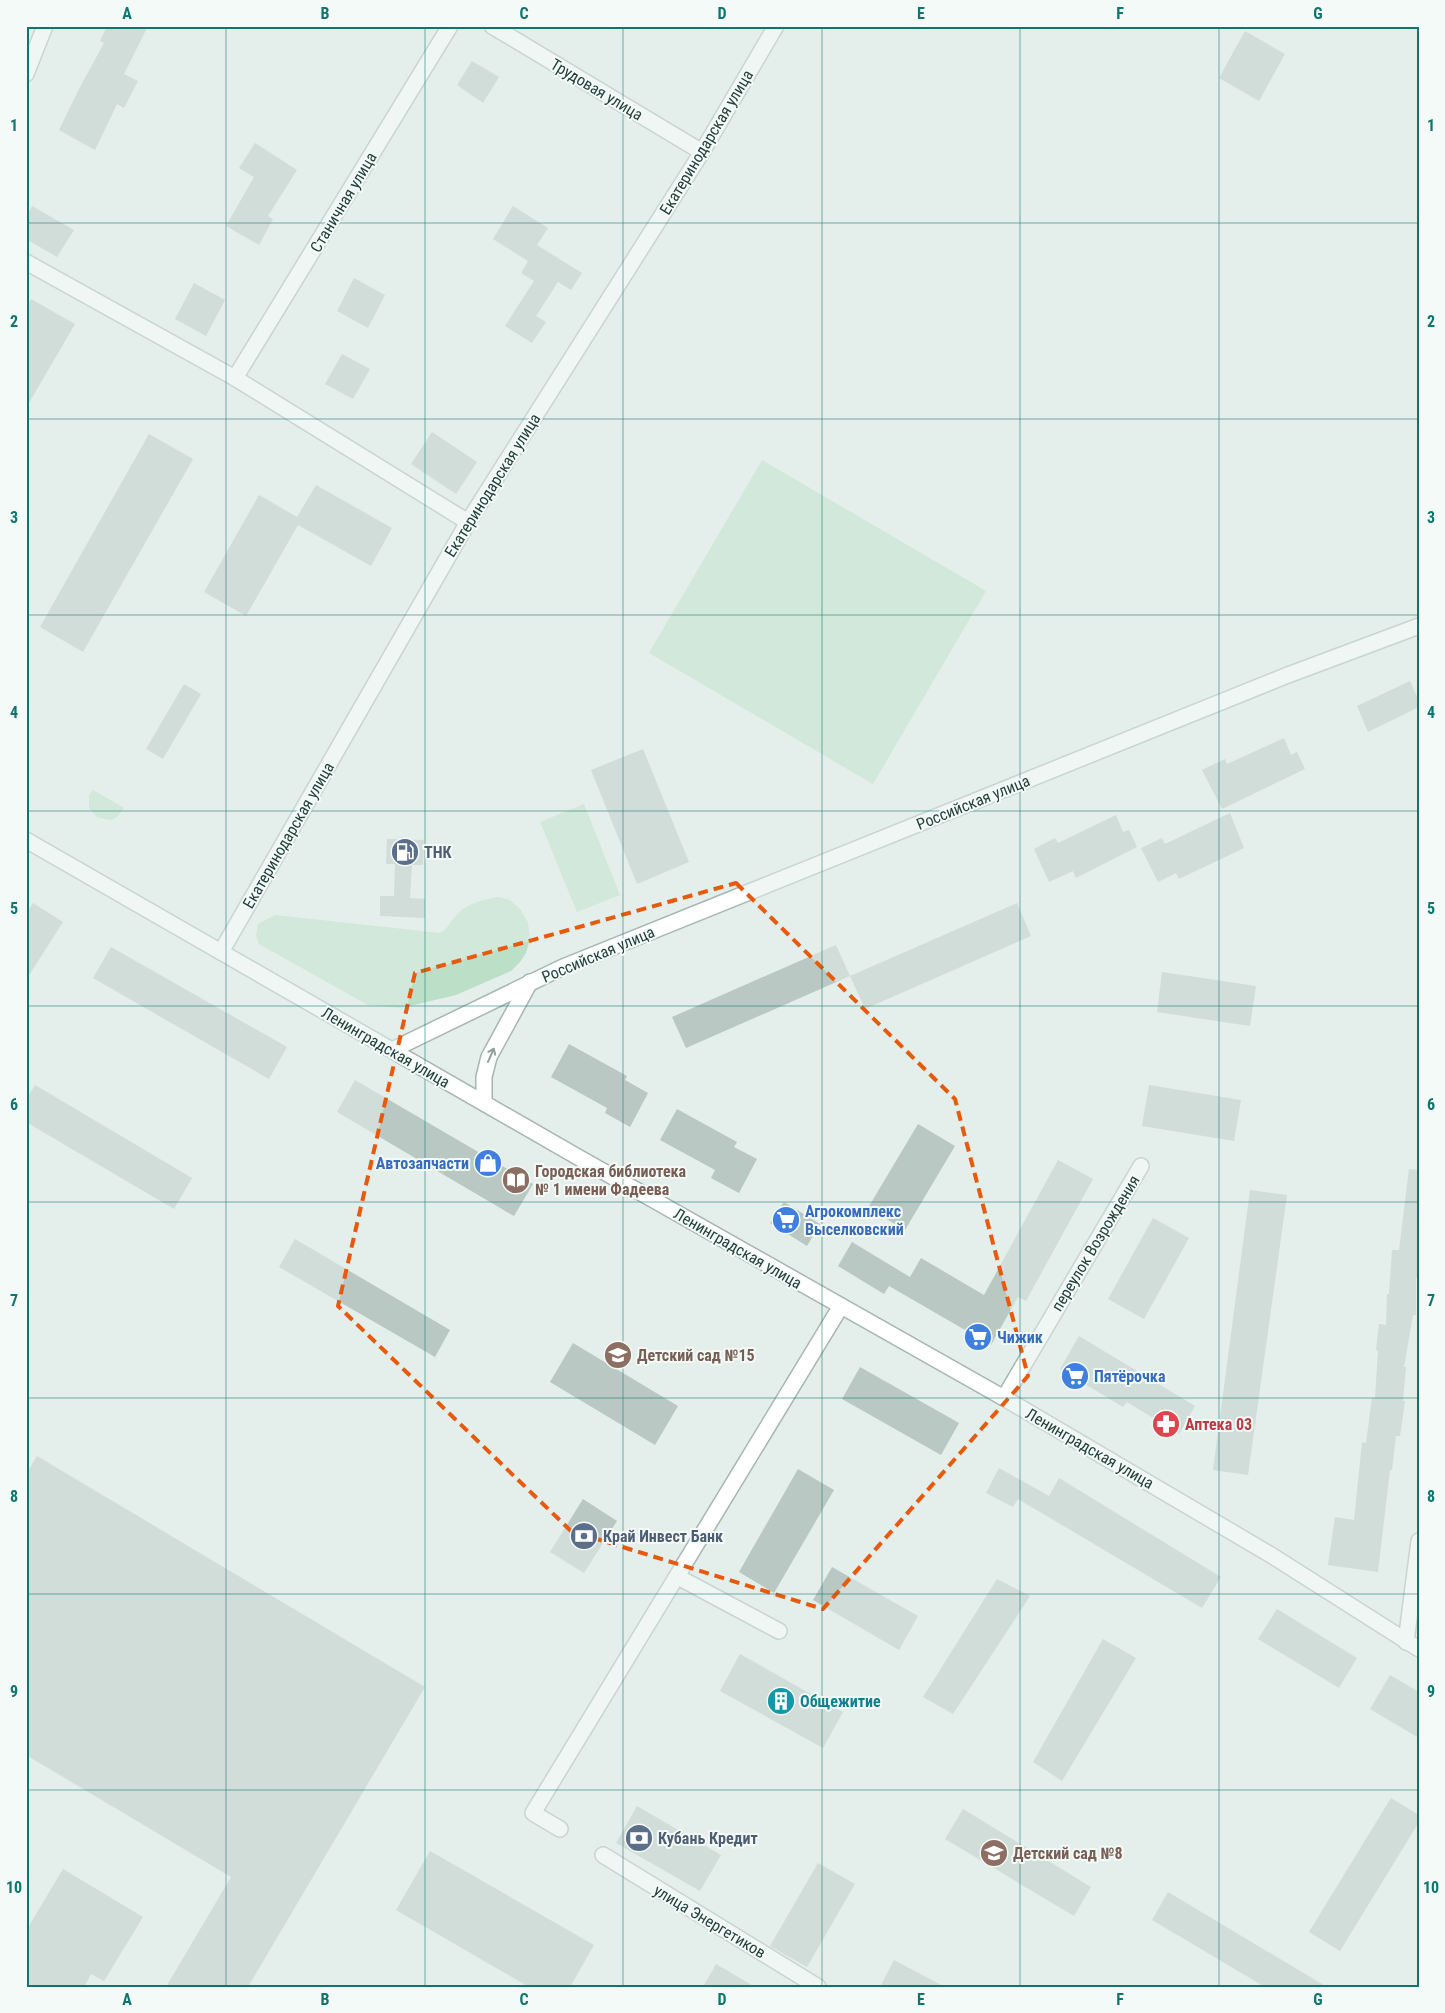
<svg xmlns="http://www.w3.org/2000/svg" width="1445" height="2013" font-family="'Roboto Condensed',sans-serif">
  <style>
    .grass { fill: #bcdfc8 }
    .building { fill: #b9c8c3 }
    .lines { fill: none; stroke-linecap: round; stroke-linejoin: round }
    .minor-casing { stroke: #a6b6b2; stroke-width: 18 }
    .minor { stroke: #fff; stroke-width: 15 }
    .oneway { stroke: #91a09c }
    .marked { fill: none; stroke: #e8590c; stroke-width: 4; stroke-dasharray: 10 6; stroke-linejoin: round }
    .grid { fill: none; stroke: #0f766e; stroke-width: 1; stroke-opacity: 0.55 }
    .labels { text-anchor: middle; stroke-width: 4; stroke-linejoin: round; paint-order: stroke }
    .street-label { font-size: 16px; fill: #23403a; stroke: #f4faf8 }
    .service-label { font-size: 16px; font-weight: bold; fill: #4e5e75; stroke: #f4faf8; text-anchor: start }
    .shop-label { font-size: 16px; font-weight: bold; fill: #366cbe; stroke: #f4faf8; text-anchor: start }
    .education-label { font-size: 16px; font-weight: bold; fill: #785e54; stroke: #f4faf8; text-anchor: start }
    .health-label { font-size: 16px; font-weight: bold; fill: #be3a42; stroke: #f4faf8; text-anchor: start }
    .culture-label { font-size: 16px; font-weight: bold; fill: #0d838f; stroke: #f4faf8; text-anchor: start }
    .neatline { fill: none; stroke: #0f766e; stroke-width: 2 }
    .grid-label { font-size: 16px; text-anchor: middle; font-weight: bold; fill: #0f766e }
  </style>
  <rect width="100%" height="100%" fill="#e4eeea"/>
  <!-- grass -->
  <g class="grass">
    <path d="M762,460L986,591L873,784L649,653Z"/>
    <path d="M93,790L124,808L116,818L110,820L97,817L89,808V795Z"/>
    <path d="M584,804L620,895L577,912L540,822Z"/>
    <path d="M498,897L510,900L521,910L528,923L530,939L526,953L520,962L511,971L456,995L401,1008L368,1005L259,944L256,936L258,924L275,915L440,933C447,929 449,924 454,918C464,904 482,900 498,897Z"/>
  </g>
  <!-- building -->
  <g class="building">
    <path d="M107,26H148L124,74L138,81L124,108L117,104L95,150L59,130L79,89L104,43L100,41Z"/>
    <path d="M1245,31L1285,54L1259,101L1219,78Z"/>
    <path d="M472,61L499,77L483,103L457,85Z"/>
    <path d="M255,143L297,170L268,216L273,219L259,245L226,226L254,177L239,168Z"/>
    <path d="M32,206L74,230L57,257L26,239V217Z"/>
    <path d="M513,206L548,228L537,245L582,273L571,290L558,282L536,316L546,322L532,343L505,326L534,281L521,273L528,261L493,239Z"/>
    <path d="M354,278L385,295L368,328L337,311Z"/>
    <path d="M194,283L225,300L206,336L175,319Z"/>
    <path d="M31,299L75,324L26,408V307Z"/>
    <path d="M342,354L370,369L353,399L325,384Z"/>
    <path d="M432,432L477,462L456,494L411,464Z"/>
    <path d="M149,434L193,459L83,652L40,627Z"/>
    <path d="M316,485L392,528L371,566L298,525L246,616L204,592L259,495L297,517Z"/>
    <path d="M1410,681L1419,701V707L1368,732L1357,706Z"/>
    <path d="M184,684L201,694L163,759L146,749Z"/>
    <path d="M1284,738L1291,755L1297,752L1305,769L1222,809L1202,770L1225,759L1227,764Z"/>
    <path d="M643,749L689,862L637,884L591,770Z"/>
    <path d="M1230,813L1244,848L1179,879L1176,873L1158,882L1141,848L1162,838L1165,844Z"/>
    <path d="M1116,815L1123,832L1129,830L1137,847L1076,878L1073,871L1049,882L1034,849L1055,838L1058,843Z"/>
    <path d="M387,839L424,840L423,865H412L410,898L425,899V918L380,916V896H394L395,864H386Z"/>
    <path d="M33,903L63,922L26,980V914Z"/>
    <path d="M1017,903L1031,936L865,1009L850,976Z"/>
    <path d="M836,945L850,976L686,1048L672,1017Z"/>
    <path d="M111,947L287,1047L269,1079L93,978Z"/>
    <path d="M1162,972L1256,986L1250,1026L1157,1012Z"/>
    <path d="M569,1044L627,1076L625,1080L648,1093L630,1127L605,1113L607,1108L551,1077Z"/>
    <path d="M355,1080L533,1184L514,1216L337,1112Z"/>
    <path d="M35,1085L192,1178L174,1209L26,1122V1100Z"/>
    <path d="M1149,1085L1241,1100L1234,1141L1142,1126Z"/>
    <path d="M677,1109L737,1142L734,1147L757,1159L739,1193L711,1178L715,1170L660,1140Z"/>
    <path d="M918,1124L955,1146L905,1230L868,1208Z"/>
    <path d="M1058,1160L1093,1179L1026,1301L1018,1297L991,1345L889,1286L884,1294L838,1266L852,1242L910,1277L921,1258L984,1295Z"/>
    <path d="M1409,1169L1419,1170V1278H1416V1315H1413L1404,1367H1406L1403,1401H1405L1400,1436H1396L1392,1470H1390L1378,1572L1328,1565L1335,1517L1354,1520L1362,1442L1366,1443L1372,1398H1375L1378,1351L1376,1350L1379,1324L1386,1325L1387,1294H1389L1392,1250H1399Z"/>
    <path d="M1250,1190L1287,1195L1248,1475L1213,1470Z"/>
    <path d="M784,1202L820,1224L807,1246L770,1223Z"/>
    <path d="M1153,1218L1189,1238L1144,1319L1108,1299Z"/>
    <path d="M295,1239L450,1330L435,1357L279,1267Z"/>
    <path d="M1079,1336L1195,1406L1179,1434L1127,1402L1123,1407L1060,1369Z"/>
    <path d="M573,1343L678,1406L655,1445L550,1382Z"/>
    <path d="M860,1367L959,1423L941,1455L842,1399Z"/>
    <path d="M37,1456L425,1687L248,1987H166L231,1877L26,1755V1474Z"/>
    <path d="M999,1468L1049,1496L1059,1478L1221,1577L1202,1608L1018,1499L1013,1507L986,1493Z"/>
    <path d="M798,1469L834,1490L774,1593L739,1572Z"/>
    <path d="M583,1499L617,1521L584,1573L550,1552Z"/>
    <path d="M832,1567L918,1616L899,1650L813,1600Z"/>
    <path d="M997,1579L1030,1596L953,1714L923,1697Z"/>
    <path d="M1277,1609L1357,1658L1339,1688L1258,1639Z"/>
    <path d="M1103,1639L1136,1658L1062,1781L1033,1762Z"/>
    <path d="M740,1654L843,1712L823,1748L720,1691Z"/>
    <path d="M1390,1675L1419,1692V1738L1370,1709Z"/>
    <path d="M1391,1798L1419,1815V1822L1340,1951L1309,1932Z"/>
    <path d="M637,1806L721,1855L700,1891L616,1843Z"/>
    <path d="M963,1809L1091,1887L1074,1916L945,1839Z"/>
    <path d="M430,1851L594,1945L570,1987H529L396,1910Z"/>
    <path d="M818,1863L855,1884L807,1967L770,1946Z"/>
    <path d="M63,1869L143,1917L104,1981L91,1974L84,1987H26V1931Z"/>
    <path d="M1168,1892L1327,1987H1265L1152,1920Z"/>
    <path d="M894,1960L945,1987H880Z"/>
    <path d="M716,1964L755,1987H703Z"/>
  </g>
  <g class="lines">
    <defs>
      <g id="minor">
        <path d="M492,26L702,152"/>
        <path d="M26,74L45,26"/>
        <path d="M26,262L235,378L468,522"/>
        <path d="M235,378L450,26"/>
        <path d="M26,840L576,1156L1004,1398L1271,1555L1419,1649"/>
        <path d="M221,952L468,522L702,152L776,26"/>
        <path d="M392,1050L563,967L1288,675L1419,626"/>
        <path d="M484,1103V1077L489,1057L530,982"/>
        <path d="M1004,1398L1141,1166"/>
        <path d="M678,1577L779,1631"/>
        <path d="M1406,1642L1419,1541"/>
        <path d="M560,1829L533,1813L841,1306"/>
        <path d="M603,1855L818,1987"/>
      </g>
    </defs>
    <!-- minor casing -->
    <use href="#minor" class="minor-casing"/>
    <!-- minor -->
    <use href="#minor" class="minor"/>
  </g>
  <!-- one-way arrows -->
  <defs><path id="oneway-shaft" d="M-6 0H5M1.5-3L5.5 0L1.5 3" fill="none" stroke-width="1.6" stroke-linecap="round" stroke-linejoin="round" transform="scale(1.25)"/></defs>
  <use class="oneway" href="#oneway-shaft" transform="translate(491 1055) rotate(-66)"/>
  <!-- marked area -->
  <path d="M0 0H1445V2013H0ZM736,883L955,1099L1028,1376L823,1609L571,1531L338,1306L415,973Z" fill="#e4eeea" fill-opacity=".55" fill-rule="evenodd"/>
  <path class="marked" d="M736,883L955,1099L1028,1376L823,1609L571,1531L338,1306L415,973Z"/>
  <!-- grid -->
  <path class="grid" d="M226,26V1987M425,26V1987M623,26V1987M822,26V1987M1020,26V1987M1219,26V1987M26,223H1419M26,419H1419M26,615H1419M26,811H1419M26,1006H1419M26,1202H1419M26,1398H1419M26,1594H1419M26,1790H1419"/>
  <!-- icons -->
  <defs>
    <symbol id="fuel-disc" viewBox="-11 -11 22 22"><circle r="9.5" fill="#5c6f8a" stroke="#f4faf8"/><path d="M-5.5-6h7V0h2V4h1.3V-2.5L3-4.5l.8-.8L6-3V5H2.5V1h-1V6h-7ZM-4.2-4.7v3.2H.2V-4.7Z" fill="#fff"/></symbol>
    <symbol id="shop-disc" viewBox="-11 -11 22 22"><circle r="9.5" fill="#3f7fe0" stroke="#f4faf8"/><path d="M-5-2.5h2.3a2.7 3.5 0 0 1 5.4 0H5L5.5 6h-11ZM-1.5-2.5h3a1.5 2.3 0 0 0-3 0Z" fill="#fff"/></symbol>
    <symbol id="library-disc" viewBox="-11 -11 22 22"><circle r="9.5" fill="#8d6e63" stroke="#f4faf8"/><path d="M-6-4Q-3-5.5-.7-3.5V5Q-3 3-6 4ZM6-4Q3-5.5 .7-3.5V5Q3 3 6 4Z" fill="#fff"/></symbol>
    <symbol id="supermarket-disc" viewBox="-11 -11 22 22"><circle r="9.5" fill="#3f7fe0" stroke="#f4faf8"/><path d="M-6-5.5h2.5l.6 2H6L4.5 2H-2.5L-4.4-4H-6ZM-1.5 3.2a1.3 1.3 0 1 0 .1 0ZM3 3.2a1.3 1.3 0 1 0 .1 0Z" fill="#fff"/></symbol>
    <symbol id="school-disc" viewBox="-11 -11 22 22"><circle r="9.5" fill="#8d6e63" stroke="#f4faf8"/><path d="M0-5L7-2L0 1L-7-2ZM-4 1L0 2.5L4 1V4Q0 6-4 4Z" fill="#fff"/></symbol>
    <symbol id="pharmacy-disc" viewBox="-11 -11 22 22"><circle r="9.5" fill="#e0444e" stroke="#f4faf8"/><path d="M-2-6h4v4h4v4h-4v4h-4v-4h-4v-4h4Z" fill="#fff"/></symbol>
    <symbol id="bank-disc" viewBox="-11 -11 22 22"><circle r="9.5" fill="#5c6f8a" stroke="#f4faf8"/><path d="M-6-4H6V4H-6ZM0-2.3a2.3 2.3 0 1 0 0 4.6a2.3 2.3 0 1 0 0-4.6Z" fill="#fff"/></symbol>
    <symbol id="building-disc" viewBox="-11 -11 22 22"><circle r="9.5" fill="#0f9aa8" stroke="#f4faf8"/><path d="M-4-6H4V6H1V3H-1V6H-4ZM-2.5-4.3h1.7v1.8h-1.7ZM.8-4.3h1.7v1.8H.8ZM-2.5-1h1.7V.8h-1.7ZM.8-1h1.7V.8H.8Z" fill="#fff"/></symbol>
  </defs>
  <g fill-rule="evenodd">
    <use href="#fuel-disc" x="389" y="836" width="32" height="32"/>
    <use href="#shop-disc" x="472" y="1147" width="32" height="32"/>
    <use href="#library-disc" x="500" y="1164" width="32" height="32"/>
    <use href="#supermarket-disc" x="770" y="1204" width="32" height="32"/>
    <use href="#supermarket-disc" x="962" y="1321" width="32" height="32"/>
    <use href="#school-disc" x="602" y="1339" width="32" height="32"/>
    <use href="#supermarket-disc" x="1059" y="1360" width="32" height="32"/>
    <use href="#pharmacy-disc" x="1150" y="1408" width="32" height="32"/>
    <use href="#bank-disc" x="568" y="1520" width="32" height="32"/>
    <use href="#building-disc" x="765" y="1685" width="32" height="32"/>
    <use href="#bank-disc" x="623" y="1822" width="32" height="32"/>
    <use href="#school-disc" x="978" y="1837" width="32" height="32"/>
  </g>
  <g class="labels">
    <!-- street labels -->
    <g class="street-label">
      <text transform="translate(597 89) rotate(31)" y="6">Трудовая улица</text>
      <text transform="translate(706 142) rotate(-59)" y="6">Екатеринодарская улица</text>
      <text transform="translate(343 202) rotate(-59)" y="6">Станичная улица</text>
      <text transform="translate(492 485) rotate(-58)" y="6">Екатеринодарская улица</text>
      <text transform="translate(973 802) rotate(-22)" y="6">Российская улица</text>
      <text transform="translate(288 835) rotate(-60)" y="6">Екатеринодарская улица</text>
      <text transform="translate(598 954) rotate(-23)" y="6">Российская улица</text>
      <text transform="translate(386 1047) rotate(30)" y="6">Ленинградская улица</text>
      <text transform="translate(1095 1243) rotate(-59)" y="6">переулок Возрождения</text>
      <text transform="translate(738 1248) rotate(30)" y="6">Ленинградская улица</text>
      <text transform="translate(1090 1448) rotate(30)" y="6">Ленинградская улица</text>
      <text transform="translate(710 1921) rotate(31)" y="6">улица Энергетиков</text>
    </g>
    <!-- service labels -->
    <g class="service-label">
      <text x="424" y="858">ТНК</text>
      <text x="603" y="1542">Край Инвест Банк</text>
      <text x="658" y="1844">Кубань Кредит</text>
    </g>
    <!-- shop labels -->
    <g class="shop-label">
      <text x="469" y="1169" text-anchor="end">Автозапчасти</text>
      <text x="805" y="1217">Агрокомплекс<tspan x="805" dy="18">Выселковский</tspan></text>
      <text x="997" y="1343">Чижик</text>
      <text x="1094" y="1382">Пятёрочка</text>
    </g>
    <!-- education labels -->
    <g class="education-label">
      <text x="535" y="1177">Городская библиотека<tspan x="535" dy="18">№ 1 имени Фадеева</tspan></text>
      <text x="637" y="1361">Детский сад №15</text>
      <text x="1013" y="1859">Детский сад №8</text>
    </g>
    <!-- health labels -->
    <g class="health-label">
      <text x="1185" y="1430">Аптека 03</text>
    </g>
    <!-- culture labels -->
    <g class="culture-label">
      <text x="800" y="1707">Общежитие</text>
    </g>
  </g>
  <!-- border -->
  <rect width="1445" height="2013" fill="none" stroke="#f4faf8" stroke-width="55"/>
  <rect x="28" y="28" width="1390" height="1958" class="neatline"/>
  <g class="grid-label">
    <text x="127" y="19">A</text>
    <text x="325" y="19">B</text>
    <text x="524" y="19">C</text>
    <text x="722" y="19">D</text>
    <text x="921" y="19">E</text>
    <text x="1120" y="19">F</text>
    <text x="1318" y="19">G</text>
    <text x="14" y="131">1</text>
    <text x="1431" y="131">1</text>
    <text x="14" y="327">2</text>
    <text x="1431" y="327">2</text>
    <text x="14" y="523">3</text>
    <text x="1431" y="523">3</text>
    <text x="14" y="718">4</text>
    <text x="1431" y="718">4</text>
    <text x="14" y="914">5</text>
    <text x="1431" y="914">5</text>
    <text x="14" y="1110">6</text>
    <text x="1431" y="1110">6</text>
    <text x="14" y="1306">7</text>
    <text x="1431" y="1306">7</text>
    <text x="14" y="1502">8</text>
    <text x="1431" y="1502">8</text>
    <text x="14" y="1697">9</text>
    <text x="1431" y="1697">9</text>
    <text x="14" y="1893">10</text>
    <text x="1431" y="1893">10</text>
    <text x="127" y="2005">A</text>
    <text x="325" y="2005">B</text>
    <text x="524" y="2005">C</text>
    <text x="722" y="2005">D</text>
    <text x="921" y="2005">E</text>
    <text x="1120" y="2005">F</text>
    <text x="1318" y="2005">G</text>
  </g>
</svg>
